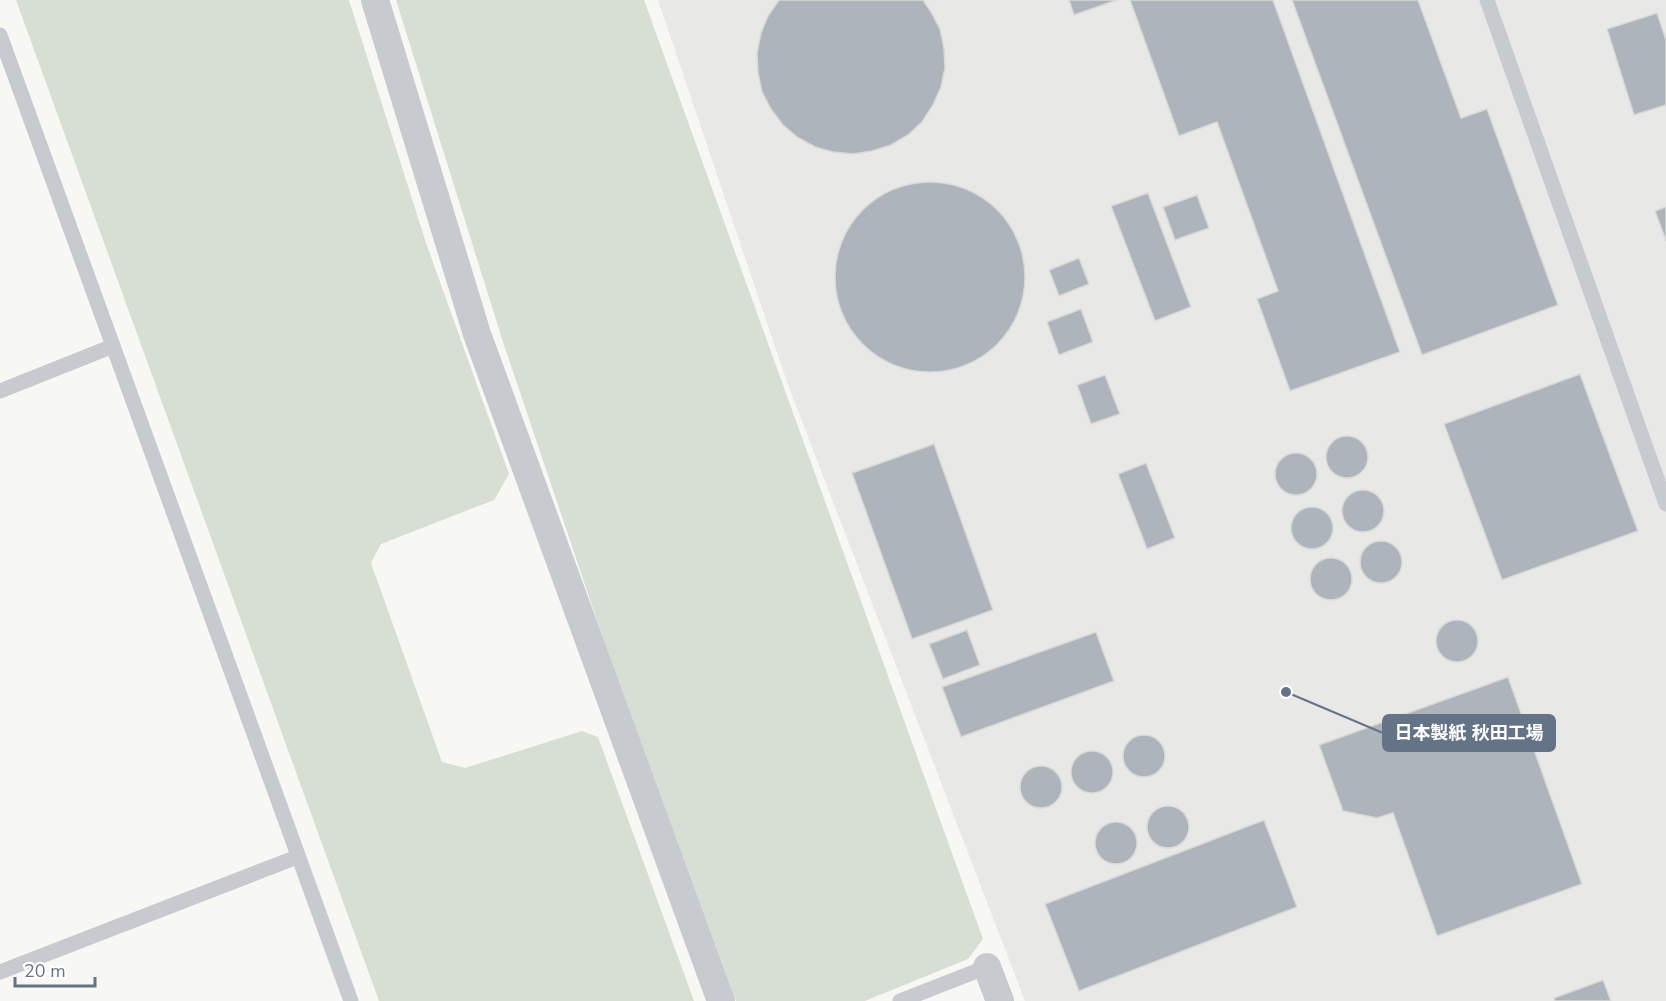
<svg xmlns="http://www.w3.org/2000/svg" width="1666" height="1001" font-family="'Nunito Sans','Noto Sans JP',sans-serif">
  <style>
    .built { fill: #e8e8e7 }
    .green { fill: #d7dfd5 }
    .building { fill: #aeb4bb; stroke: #d9d9d7; stroke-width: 1.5 }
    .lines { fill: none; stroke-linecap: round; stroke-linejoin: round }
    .service { stroke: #c7cace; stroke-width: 15 }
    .minor { stroke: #c7cace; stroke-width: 28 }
    .leader { fill: none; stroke: #657387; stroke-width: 2 }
    .callout-dot { fill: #657387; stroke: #fff; stroke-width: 2 }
    .callout { fill: #657387; stroke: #657387; stroke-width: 2 }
    .callout-label { font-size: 18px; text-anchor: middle; font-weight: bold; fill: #fff }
  </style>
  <rect width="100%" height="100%" fill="#f7f7f4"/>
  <!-- built -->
  <path class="built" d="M658,0H1666V1001H1025L787,382Z"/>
  <!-- green -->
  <g class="green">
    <path d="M16,0H349L426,243L509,474L494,500L381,544L371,563L442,762L465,768L582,731L598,737L694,1001H379Z"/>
    <path d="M396,0H644L983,939L968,959L865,1001H736L604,641L503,342Z"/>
  </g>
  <!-- building -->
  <g class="building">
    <path d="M779,0H923L931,12L940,29L944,48L945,68L941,87L933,105L922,122L908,135L891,145L872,151L853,154L833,152L815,147L797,137L783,125L771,109L762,92L758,73L757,53L761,33L768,16Z"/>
    <path d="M1069,0H1117L1074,15Z"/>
    <path d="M1130,0H1273L1400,352L1290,391L1257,299L1278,291L1217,122L1179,136Z"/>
    <path d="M1292,0H1418L1461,118L1487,109L1558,305L1422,355Z"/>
    <path d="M1657,13L1666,40V105L1634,115L1607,29Z"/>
    <circle cx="930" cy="277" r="95"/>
    <path d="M1148,193L1191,307L1155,321L1111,206Z"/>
    <path d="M1197,195L1209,228L1175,240L1163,207Z"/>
    <path d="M1666,207V241L1655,211Z"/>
    <path d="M1079,258L1089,284L1059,296L1049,270Z"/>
    <path d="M1081,309L1093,342L1059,355L1047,322Z"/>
    <path d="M1580,374L1638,531L1502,580L1444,424Z"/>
    <path d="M1105,375L1120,414L1091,424L1077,385Z"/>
    <circle cx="1347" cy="457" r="21"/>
    <path d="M934,444L993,610L912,639L852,473Z"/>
    <circle cx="1296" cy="474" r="21"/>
    <path d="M1146,463L1175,538L1147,549L1118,474Z"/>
    <circle cx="1363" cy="511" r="21"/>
    <circle cx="1312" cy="528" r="21"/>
    <circle cx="1381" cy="562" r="21"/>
    <circle cx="1331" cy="579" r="21"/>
    <circle cx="1457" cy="641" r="21"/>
    <path d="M967,630L980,665L943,679L929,644Z"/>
    <path d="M1096,632L1114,681L961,737L942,687Z"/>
    <path d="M1508,677L1582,884L1437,936L1393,813L1377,818L1343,811L1319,745Z"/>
    <circle cx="1144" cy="756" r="21"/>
    <circle cx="1092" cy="772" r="21"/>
    <circle cx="1041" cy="787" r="21"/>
    <circle cx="1168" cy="827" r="21"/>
    <path d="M1264,820L1297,907L1079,991L1045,904Z"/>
    <circle cx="1116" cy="843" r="21"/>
    <path d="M1603,980L1611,1001H1555L1554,998Z"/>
  </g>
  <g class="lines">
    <!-- service -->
    <g class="service">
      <path d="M1487,0L1666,504"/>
      <path d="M0,35L351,1001"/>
      <path d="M0,391L113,346"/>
      <path d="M0,972L297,857"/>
      <path d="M900,1001L987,967"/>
    </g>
    <!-- minor -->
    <g class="minor">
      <path d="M375,0L477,334L721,1001"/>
      <path d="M987,967L1000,1001"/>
    </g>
  </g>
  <!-- callouts -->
  <path class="leader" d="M1286 692L1383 733"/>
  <circle class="callout-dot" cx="1286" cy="692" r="6"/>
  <rect class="callout" x="1383" y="715" width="172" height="36" rx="6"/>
  <g class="callout-label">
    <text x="1469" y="739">日本製紙 秋田工場</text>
  </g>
  <!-- scale -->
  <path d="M15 977v9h80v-9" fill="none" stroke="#657387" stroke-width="3"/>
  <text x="24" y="977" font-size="18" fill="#657387" stroke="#ffffff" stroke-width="4.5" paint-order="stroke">20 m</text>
</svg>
